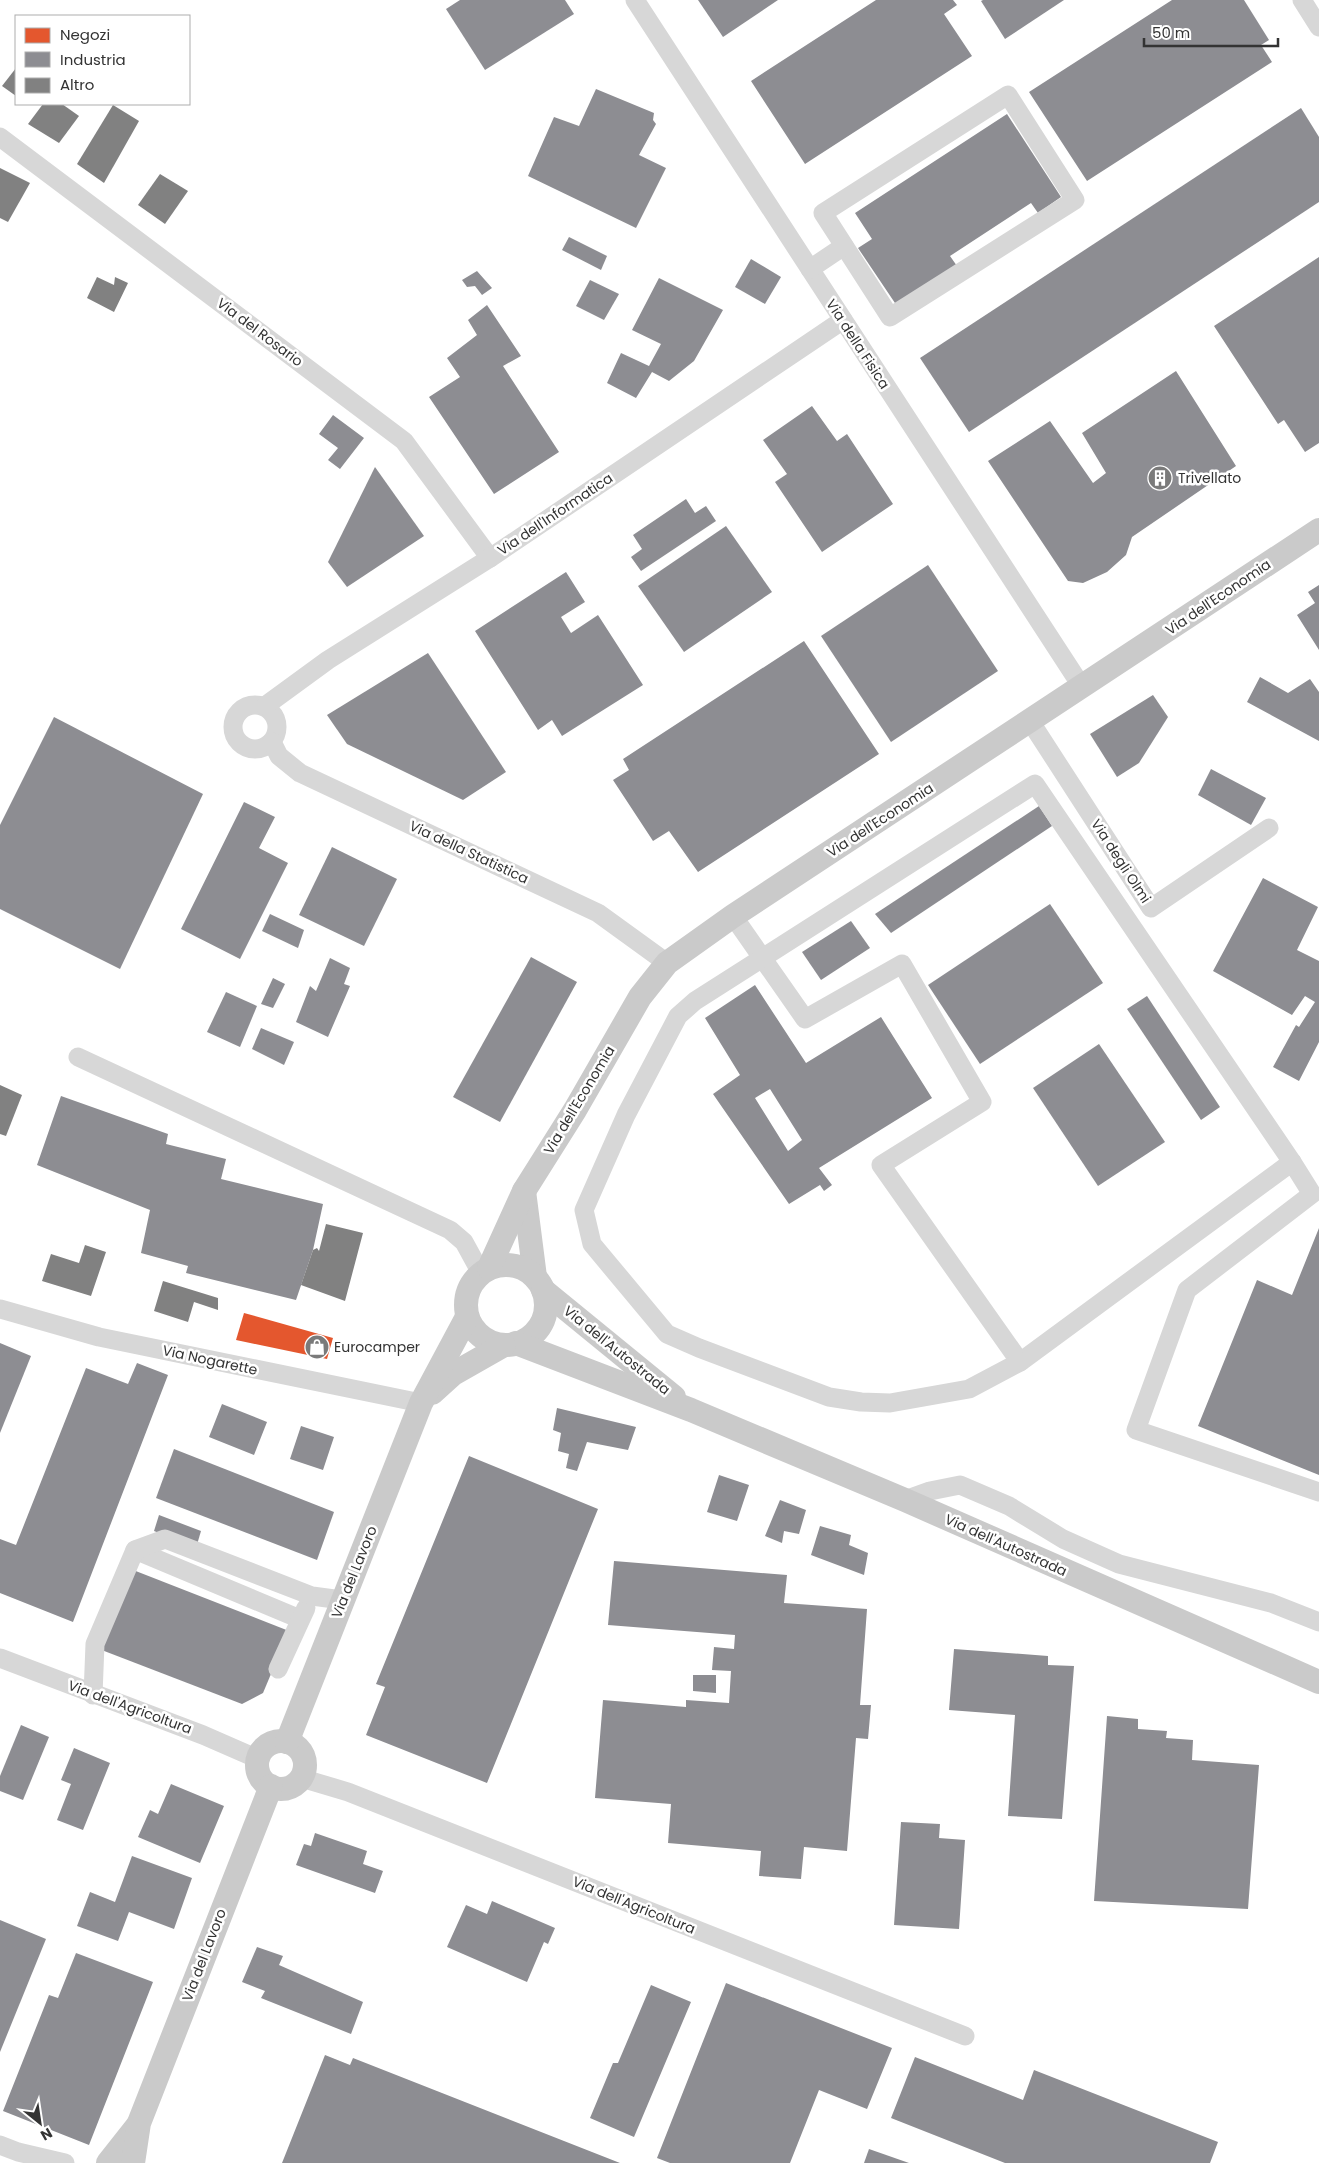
<svg xmlns="http://www.w3.org/2000/svg" width="1319" height="2163" font-family="Poppins,sans-serif">
  <style>
    .shops { fill: #e4572e }
    .industry { fill: #8d8d92; fill-rule: evenodd }
    .building { fill: #818181 }
    .lines { fill: none; stroke-linecap: round; stroke-linejoin: round }
    .minor { stroke: #d7d7d7; stroke-width: 19 }
    .major { stroke: #cacaca; stroke-width: 24 }
    .labels { text-anchor: middle; stroke-width: 5; stroke-linejoin: round; paint-order: stroke }
    .street-label { font-size: 14px; fill: #333; stroke: #fff }
    .poi-label { font-size: 14px; fill: #333; stroke: #fff; text-anchor: start }
  </style>
  <rect width="100%" height="100%" fill="#fff"/>
  <!-- shops -->
  <path class="shops" d="M244,1313L333,1338L327,1359L236,1340Z"/>
  <!-- industry -->
  <g class="industry">
    <path d="M460,0H565L574,14L485,70L446,9Z"/>
    <path d="M698,0H778L723,37Z"/>
    <path d="M876,0H953L957,5L944,14L972,56L805,164L751,81Z"/>
    <path d="M983,0H1064L1005,39L981,1Z"/>
    <path d="M1172,0H1244L1269,40L1261,45L1272,62L1087,181L1029,92Z"/>
    <path d="M596,89L654,113L653,120L656,124L639,155L666,168L636,228L528,176L554,117L579,126Z"/>
    <path d="M1301,108L1319,137V202L969,432L920,358Z"/>
    <path d="M1007,114L1061,197L1038,213L1031,203L950,256L957,266L897,306L858,248L872,239L855,213Z"/>
    <path d="M569,237L607,256L601,270L562,250Z"/>
    <path d="M1319,257V443L1305,452L1284,420L1278,424L1214,326Z"/>
    <path d="M751,259L781,277L765,304L735,287Z"/>
    <path d="M477,271L492,288L482,295L475,286L467,287L462,280Z"/>
    <path d="M659,278L723,310L694,361L669,381L652,372L636,398L607,383L621,353L649,366L661,344L632,330Z"/>
    <path d="M590,280L619,294L604,320L576,306Z"/>
    <path d="M487,305L521,356L503,366L559,452L494,494L429,397L460,377L447,358L477,335L468,320Z"/>
    <path d="M1176,371L1236,466L1132,537L1126,555L1107,572L1083,583L1068,581L988,461L1050,421L1093,483L1106,473L1082,433Z"/>
    <path d="M812,406L837,441L847,434L893,504L822,552L775,482L787,474L763,440Z"/>
    <path d="M333,415L364,438L340,469L328,460L338,448L319,434Z"/>
    <path d="M375,467L424,536L347,587L328,562Z"/>
    <path d="M686,499L695,513L706,506L716,521L641,571L631,557L642,549L633,535Z"/>
    <path d="M726,526L772,592L684,652L638,586Z"/>
    <path d="M928,565L998,671L891,742L821,636Z"/>
    <path d="M566,572L585,602L561,617L571,633L598,615L643,685L562,736L552,720L538,730L475,631Z"/>
    <path d="M1319,585V650L1297,615L1315,603L1308,592Z"/>
    <path d="M804,641L879,754L698,872L669,831L653,841L613,780L629,770L623,759Z"/>
    <path d="M428,653L506,772L463,800L347,744L327,715Z"/>
    <path d="M1260,677L1288,693L1310,679L1319,692V741L1247,702Z"/>
    <path d="M1153,695L1168,717L1139,763L1117,777L1090,734Z"/>
    <path d="M54,717L203,794L120,969L0,909V825Z"/>
    <path d="M1211,769L1266,798L1251,825L1198,795Z"/>
    <path d="M244,802L275,817L259,848L288,863L240,959L181,929Z"/>
    <path d="M1039,806L1052,826L891,933L875,914Z"/>
    <path d="M332,847L397,879L364,946L299,915Z"/>
    <path d="M1263,878L1318,907L1297,950L1319,961V1042L1299,1081L1273,1067L1296,1025L1299,1027L1315,1002L1305,996L1292,1015L1213,971Z"/>
    <path d="M1050,904L1103,983L980,1064L928,985Z"/>
    <path d="M270,914L304,930L298,948L262,931Z"/>
    <path d="M851,921L870,948L821,980L802,952Z"/>
    <path d="M531,957L577,982L500,1122L453,1097Z"/>
    <path d="M330,958L350,968L344,984L350,986L328,1037L296,1022L310,986L316,991Z"/>
    <path d="M273,978L285,984L273,1008L261,1004Z"/>
    <path d="M755,985L806,1063L881,1017L932,1098L819,1168L832,1185L824,1191L820,1185L789,1204L713,1094L740,1075L705,1018ZM770,1089L802,1140L788,1151L755,1098Z"/>
    <path d="M226,992L257,1006L240,1047L207,1032Z"/>
    <path d="M1147,996L1220,1107L1201,1120L1127,1009Z"/>
    <path d="M261,1028L294,1042L284,1065L252,1049Z"/>
    <path d="M1099,1044L1165,1142L1098,1186L1033,1088Z"/>
    <path d="M61,1096L168,1134L166,1144L226,1159L221,1179L323,1204L313,1250L296,1300L186,1273L188,1266L141,1253L150,1210L37,1165Z"/>
    <path d="M1319,1228V1475L1198,1426L1257,1280L1292,1295Z"/>
    <path d="M0,1343L31,1356L0,1433Z"/>
    <path d="M137,1363L168,1375L73,1622L0,1593V1539L16,1545L86,1368L128,1384Z"/>
    <path d="M222,1404L267,1422L254,1455L209,1437Z"/>
    <path d="M557,1408L636,1427L628,1450L587,1442L577,1471L566,1468L569,1454L558,1451L561,1433L553,1430Z"/>
    <path d="M301,1426L334,1437L323,1470L290,1459Z"/>
    <path d="M174,1449L334,1512L317,1560L156,1498Z"/>
    <path d="M469,1456L598,1509L487,1783L366,1735L385,1687L376,1684Z"/>
    <path d="M719,1475L749,1485L737,1521L707,1512Z"/>
    <path d="M780,1500L806,1510L799,1534L784,1531L782,1543L765,1536Z"/>
    <path d="M159,1515L201,1531L196,1548L154,1531Z"/>
    <path d="M820,1526L851,1535L849,1545L868,1553L864,1575L811,1555Z"/>
    <path d="M614,1561L787,1575L784,1603L867,1609L860,1705H871L868,1739L856,1738L847,1851L804,1847L801,1879L759,1876L761,1851L668,1843L671,1804L595,1798L603,1700L686,1707V1700L729,1703L731,1671L712,1670L714,1647L734,1649L735,1635L608,1625Z"/>
    <path d="M128,1568L289,1631L263,1693L242,1704L99,1649Z"/>
    <path d="M954,1649L1048,1656V1665L1074,1666L1062,1819L1008,1816L1015,1715L949,1710Z"/>
    <path d="M693,1675H716V1693L693,1691Z"/>
    <path d="M1107,1716L1138,1719V1729L1167,1731L1166,1738L1193,1740L1192,1760L1259,1765L1248,1909L1094,1901Z"/>
    <path d="M21,1725L49,1737L23,1800L0,1791V1776Z"/>
    <path d="M74,1748L110,1763L83,1830L57,1820L71,1784L61,1780Z"/>
    <path d="M171,1784L224,1806L200,1863L138,1837L150,1810L158,1814Z"/>
    <path d="M901,1822L940,1824L939,1838L965,1840L959,1929L894,1925Z"/>
    <path d="M315,1833L367,1851L363,1864L383,1871L375,1893L296,1865L304,1844L311,1846Z"/>
    <path d="M132,1856L192,1878L174,1929L129,1912L118,1941L77,1926L90,1892L115,1902Z"/>
    <path d="M492,1901L555,1928L548,1944L544,1942L527,1982L447,1947L466,1905L487,1914Z"/>
    <path d="M0,1920L46,1939L0,2052Z"/>
    <path d="M257,1947L283,1956L279,1965L363,2002L351,2034L261,1998L265,1991L242,1982Z"/>
    <path d="M76,1953L153,1982L89,2145L3,2111L49,1995L58,1998Z"/>
    <path d="M726,1983L892,2048L867,2109L819,2090L790,2163H670L657,2158Z"/>
    <path d="M651,1985L691,2002L634,2137L590,2118L613,2063H618Z"/>
    <path d="M325,2055L350,2065L353,2058L620,2163H282Z"/>
    <path d="M915,2057L1023,2100L1034,2070L1218,2142L1210,2163H1005L891,2118Z"/>
    <path d="M869,2149L909,2163H864Z"/>
  </g>
  <!-- building -->
  <g class="building">
    <path d="M16,68V96L2,86Z"/>
    <path d="M43,104H62L79,116L59,143L28,124Z"/>
    <path d="M113,105L139,121L104,183L77,164Z"/>
    <path d="M0,168L30,183L8,222L0,218Z"/>
    <path d="M160,174L188,191L165,224L138,205Z"/>
    <path d="M97,277L114,285L115,277L128,283L114,312L87,298Z"/>
    <path d="M0,1085L22,1095L6,1136L0,1134Z"/>
    <path d="M326,1224L363,1233L345,1301L301,1285L313,1250L317,1248L319,1251Z"/>
    <path d="M85,1245L106,1252L91,1296L42,1281L51,1254L79,1263Z"/>
    <path d="M163,1281L218,1298V1310L194,1302L188,1322L154,1311Z"/>
  </g>
  <g class="lines">
    <!-- minor -->
    <g class="minor">
      <path d="M635,0L1082,687"/>
      <path d="M1302,0L1319,27"/>
      <path d="M1008,95L1075,200L890,317L823,213Z"/>
      <path d="M0,137L404,441L490,558"/>
      <path d="M810,269L844,246"/>
      <circle cx="255" cy="727" r="22"/>
      <path d="M265,706L328,660L490,558L843,320"/>
      <path d="M1030,721L1151,908L1269,828"/>
      <path d="M272,742L279,756L300,773L598,913L667,963"/>
      <path d="M733,916L805,1019L902,964L982,1102L881,1165L1020,1362L1292,1162L1312,1194L1187,1290L1136,1430L1319,1492"/>
      <path d="M78,1057L450,1230L464,1242L481,1273"/>
      <path d="M0,1309L99,1337L421,1403"/>
      <path d="M1020,1362L969,1389L890,1403L861,1402L829,1397L699,1348L667,1334L592,1244L584,1210L626,1115L678,1016L695,1001L1035,784L1292,1162"/>
      <path d="M905,1500L930,1491L960,1485L1009,1506L1063,1539L1119,1564L1271,1603L1319,1622"/>
      <path d="M135,1550L300,1619"/>
      <path d="M0,1658L203,1735L258,1759"/>
      <path d="M278,1669L306,1608"/>
      <path d="M93,1695L95,1644L135,1550L165,1539L312,1596L342,1600"/>
      <path d="M301,1778L348,1792L965,2036"/>
      <path d="M0,2145L18,2152L65,2163"/>
    </g>
    <!-- major -->
    <g class="major">
      <path d="M524,1191L535,1277"/>
      <circle cx="506" cy="1305" r="40"/>
      <path d="M489,1268L524,1191L575,1110L640,997L667,963L733,916L1319,530"/>
      <path d="M543,1290L674,1397"/>
      <path d="M516,1343L691,1410L905,1500L1319,1682"/>
      <path d="M432,1393L453,1374L504,1345"/>
      <circle cx="281" cy="1765" r="24"/>
      <path d="M287,1742L421,1403L467,1317"/>
      <path d="M108,2163L138,2125"/>
      <path d="M133,2163L139,2123L271,1786"/>
    </g>
  </g>
  <!-- icons -->
  <defs>
    <symbol id="building-disc" viewBox="-11 -11 22 22"><circle r="9.5" fill="#7a7a7a" stroke="#fff"/><path d="M-4-6H4V6H1V3H-1V6H-4ZM-2.5-4.3h1.7v1.8h-1.7ZM.8-4.3h1.7v1.8H.8ZM-2.5-1h1.7V.8h-1.7ZM.8-1h1.7V.8H.8Z" fill="#fff"/></symbol>
    <symbol id="shop-disc" viewBox="-11 -11 22 22"><circle r="9.5" fill="#7a7a7a" stroke="#fff"/><path d="M-5-2.5h2.3a2.7 3.5 0 0 1 5.4 0H5L5.5 6h-11ZM-1.5-2.5h3a1.5 2.3 0 0 0-3 0Z" fill="#fff"/></symbol>
  </defs>
  <g fill-rule="evenodd">
    <use href="#building-disc" x="1146" y="464" width="28" height="28"/>
    <use href="#shop-disc" x="303" y="1333" width="28" height="28"/>
  </g>
  <g class="labels">
    <!-- street labels -->
    <g class="street-label">
      <text transform="translate(260 332) rotate(37)" y="5">Via del Rosario</text>
      <text transform="translate(858 344) rotate(57)" y="5">Via della Fisica</text>
      <text transform="translate(555 514) rotate(-34)" y="5">Via dell'Informatica</text>
      <text transform="translate(1218 597) rotate(-34)" y="5">Via dell'Economia</text>
      <text transform="translate(880 820) rotate(-33)" y="5">Via dell'Economia</text>
      <text transform="translate(469 852) rotate(25)" y="5">Via della Statistica</text>
      <text transform="translate(1121 861) rotate(57)" y="5">Via degli Olmi</text>
      <text transform="translate(579 1100) rotate(-59)" y="5">Via dell'Economia</text>
      <text transform="translate(617 1350) rotate(39)" y="5">Via dell'Autostrada</text>
      <text transform="translate(210 1360) rotate(12)" y="5">Via Nogarette</text>
      <text transform="translate(1006 1545) rotate(24)" y="5">Via dell'Autostrada</text>
      <text transform="translate(354 1572) rotate(-68)" y="5">Via del Lavoro</text>
      <text transform="translate(130 1707) rotate(20)" y="5">Via dell'Agricoltura</text>
      <text transform="translate(634 1905) rotate(22)" y="5">Via dell'Agricoltura</text>
      <text transform="translate(204 1955) rotate(-69)" y="5">Via del Lavoro</text>
    </g>
    <!-- poi labels -->
    <g class="poi-label">
      <text x="1178" y="483">Trivellato</text>
      <text x="334" y="1352">Eurocamper</text>
    </g>
  </g>
  <!-- legend -->
  <rect x="15" y="15" width="175" height="90" fill="#ffffff" stroke="#adadad"/>
  <rect x="25" y="28" width="25" height="15" fill="#e4572e" stroke="#adadad"/>
  <text x="60" y="40" font-size="15" fill="#333333">Negozi</text>
  <rect x="25" y="52" width="25" height="15" fill="#8d8d92" stroke="#adadad"/>
  <text x="60" y="65" font-size="15" fill="#333333">Industria</text>
  <rect x="25" y="78" width="25" height="15" fill="#818181" stroke="#adadad"/>
  <text x="60" y="90" font-size="15" fill="#333333">Altro</text>
  <!-- north arrow -->
  <g transform="translate(40 2123) rotate(150)" stroke="#ffffff" stroke-width="4" paint-order="stroke">
  <path d="M0-4L9 19L0 12L-9 19Z" fill="#333333"/>
  <text y="-8" font-size="14" font-weight="bold" text-anchor="middle" fill="#333333">N</text>
  </g>
  <!-- scale -->
  <path d="M1144 38v8h134v-8" fill="none" stroke="#333333" stroke-width="2.5"/>
  <text x="1152" y="38" font-size="15" fill="#333333" stroke="#ffffff" stroke-width="4" paint-order="stroke">50 m</text>
</svg>
